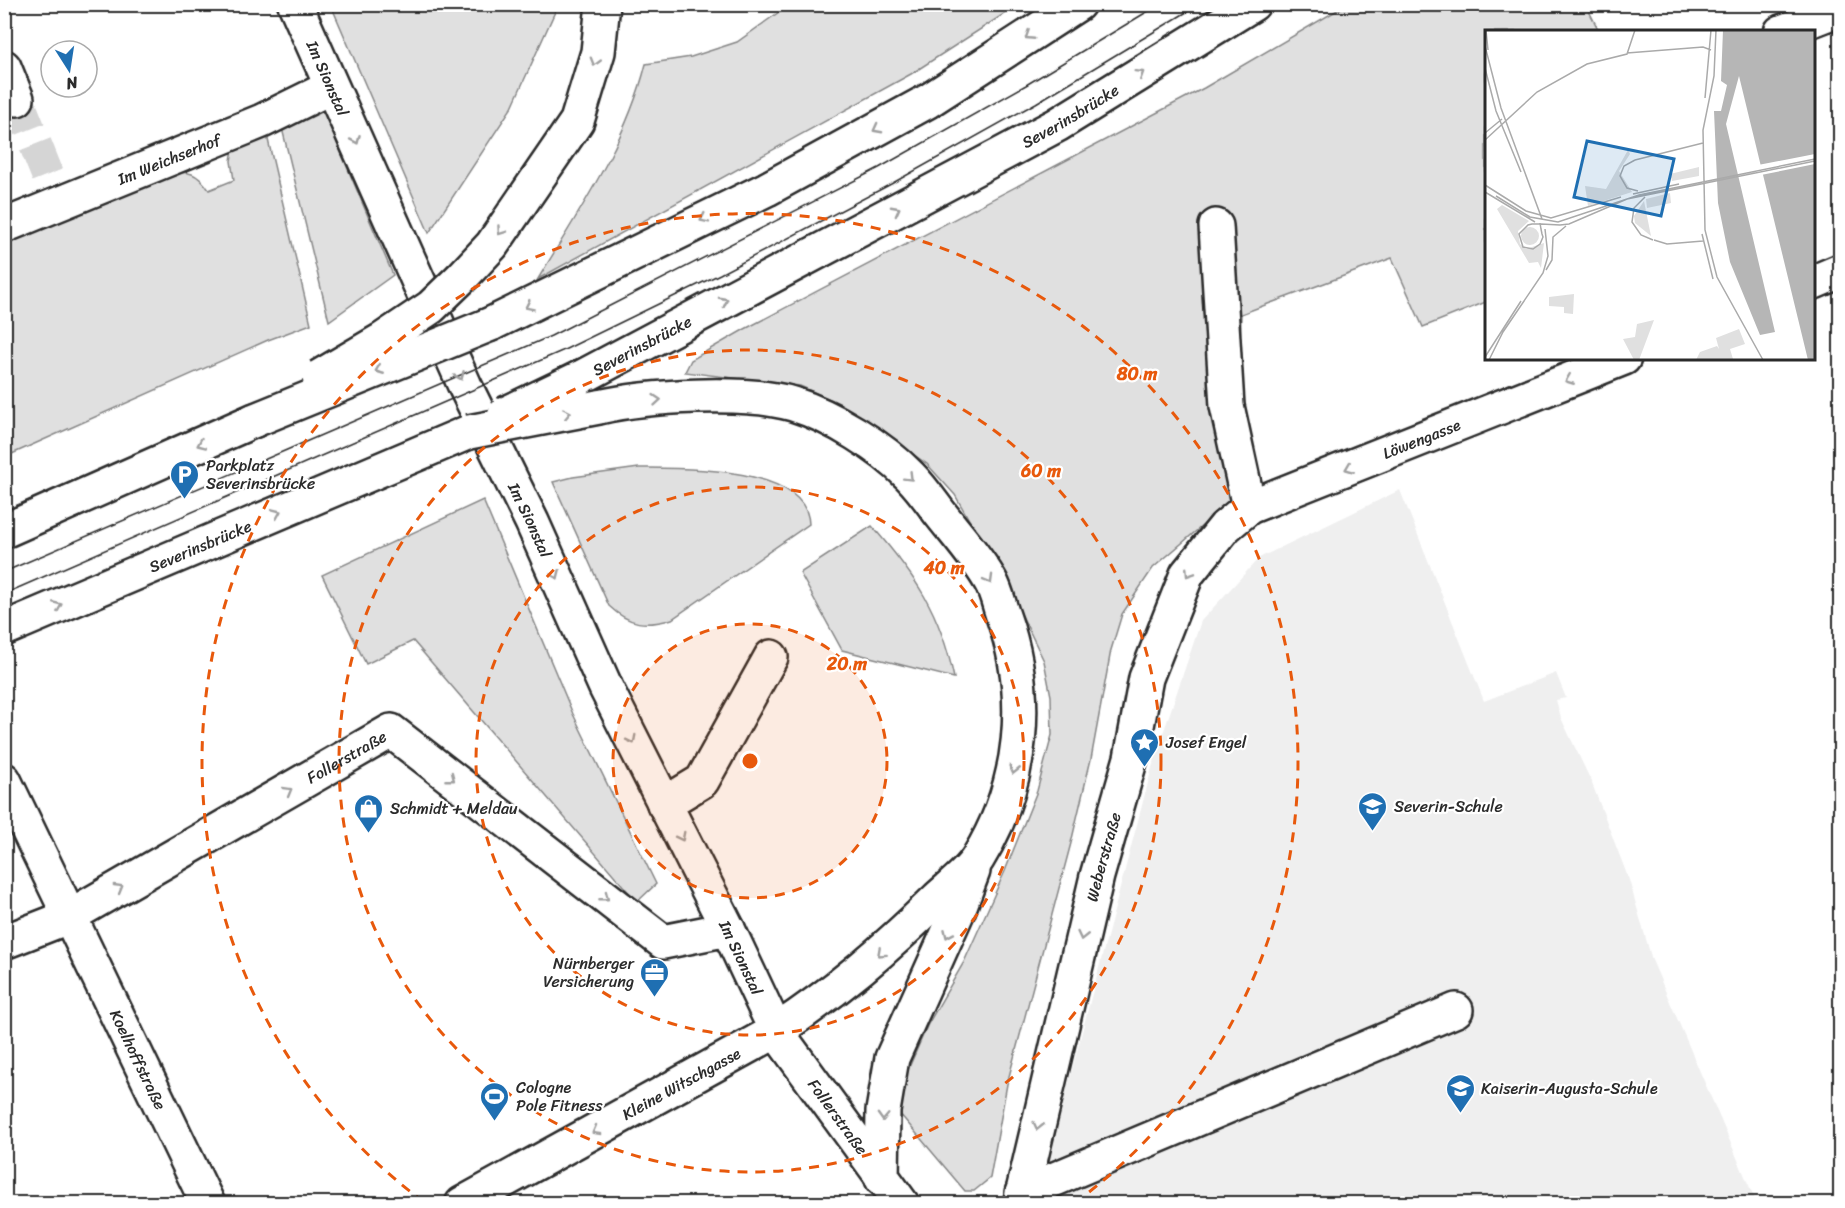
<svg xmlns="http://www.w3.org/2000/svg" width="1845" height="1208" font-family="Sriracha,sans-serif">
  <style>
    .built { fill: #efefef }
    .green { fill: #e0e0e0; stroke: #868686; stroke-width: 1.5 }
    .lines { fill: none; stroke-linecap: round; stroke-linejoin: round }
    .minor-tunnel { stroke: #d5d5d5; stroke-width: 33; stroke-dasharray: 33 16; stroke-linecap: butt }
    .minor-casing { stroke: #2b2b2b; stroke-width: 38 }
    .major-casing { stroke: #2b2b2b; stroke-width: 38 }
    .minor { stroke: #fff; stroke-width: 33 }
    .major { stroke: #fff; stroke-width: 33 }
    .tram { stroke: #2b2b2b; stroke-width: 1.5 }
    .major-bridge-casing { stroke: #2b2b2b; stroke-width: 38; stroke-linecap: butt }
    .major-bridge { stroke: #fff; stroke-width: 33 }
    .oneway { stroke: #a0a0a0 }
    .ring { fill: none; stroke: #e8590c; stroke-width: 3; stroke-dasharray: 10 8 }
    .labels { text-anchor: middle; stroke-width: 4.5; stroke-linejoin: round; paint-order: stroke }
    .street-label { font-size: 16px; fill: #2b2b2b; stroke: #fff }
    .poi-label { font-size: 16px; fill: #2b2b2b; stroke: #fff; text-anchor: start }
    .inset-road { fill: none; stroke: #aaa; stroke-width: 1.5 }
    .view { fill: #1f6fb2; fill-opacity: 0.15; stroke: #1f6fb2; stroke-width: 3 }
    .inset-edge { fill: none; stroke: #2b2b2b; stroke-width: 3 }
    .centre { fill: #e8590c; stroke: #fff; stroke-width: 3 }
    .ring-label { font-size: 18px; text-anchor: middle; font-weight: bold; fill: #e8590c; stroke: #fff; stroke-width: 4.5; stroke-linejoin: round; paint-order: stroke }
  </style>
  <rect width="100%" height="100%" fill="#fff"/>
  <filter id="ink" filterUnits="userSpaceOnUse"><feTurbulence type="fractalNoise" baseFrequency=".0167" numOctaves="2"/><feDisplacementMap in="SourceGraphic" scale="12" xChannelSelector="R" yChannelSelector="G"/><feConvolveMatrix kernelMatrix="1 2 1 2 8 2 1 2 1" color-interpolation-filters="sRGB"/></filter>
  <g filter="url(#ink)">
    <!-- built -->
    <path class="built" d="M1400,490L1484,701L1556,673L1566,698L1556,700L1561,718L1591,781L1629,880L1652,960L1756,1202L1041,1204L1042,1183L1154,760L1201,621L1259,558Z"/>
    <!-- green -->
    <g class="green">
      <path d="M331,5H558L512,107L429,233Z"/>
      <path d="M789,5H1018L911,74L538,279C579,211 626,143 646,64L691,57L737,42Z"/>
      <path d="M1346,5H1586L1599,31L1486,32V302L1423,327L1392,258L1241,314L1239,401L1251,484L1153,568L1122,614L1111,650L1091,759L1071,843L1007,1084L990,1178L974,1191H965L900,1114L907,1072L928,1024L964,962L1005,871L1037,791L1052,735L1051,696L1044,661L1013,597L955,495L927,464L841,404L800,386L685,372L691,360L745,329L1204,88Z"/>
      <path d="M322,108L393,275L329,321L281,124Z"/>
      <path d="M266,131L311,324L268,340L5,457V242L80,206L86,212C111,200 165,165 192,174C200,177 205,184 209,190L234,180L231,161L234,143Z"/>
      <path d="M639,468C680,468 807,465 809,524L672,619C646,627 629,625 609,606L553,482L573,477Z"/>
      <path d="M483,500L573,714L656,884L637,902L413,641L366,664L322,575Z"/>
      <path d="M872,526C916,577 940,611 954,678L842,650L800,573Z"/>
    </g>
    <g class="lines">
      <!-- minor-tunnel -->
      <path class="minor-tunnel" d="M17,99L48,176"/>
      <defs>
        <g id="minor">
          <path id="s1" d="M295,4L465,386L532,522L606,688L728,929L776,1031L902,1204"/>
          <path d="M1781,32L1840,9"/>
          <path d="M4,67L17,99"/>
          <path id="s2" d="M4,226L262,121L331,87"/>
          <path d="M1216,226L1227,406L1249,507"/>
          <path d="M1814,282L1840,271"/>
          <path id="s3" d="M4,780L208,1204"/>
          <path d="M664,804L702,781L771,657"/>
          <path id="s4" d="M4,942L68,917L391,731L663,942L728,929"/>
          <path d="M1022,1193L1456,1010"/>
          <path id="s5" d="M462,1204L776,1031"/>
          <path id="s6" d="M1020,1204L1097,876L1131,758L1146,678L1187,574L1225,527L1249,507L1624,358"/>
        </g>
        <g id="major">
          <path d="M462,277L492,245L577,121L598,52L603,4"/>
          <path d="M491,324L767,189L928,101L1078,4"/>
          <path id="s7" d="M580,378L1057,125L1253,4"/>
          <path d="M599,407C647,396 745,390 793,404C832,416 882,447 910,476C921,487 930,500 939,512C956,534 978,558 991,582C997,593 999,605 1003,616C1032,697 1023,785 978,858C969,873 951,886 938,898C885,950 838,990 776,1031"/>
          <path d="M4,531L255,420"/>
          <path id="s8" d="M4,629L469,432"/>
          <path d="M882,1179L883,1111L892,1058L958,911L973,871"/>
        </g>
      </defs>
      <!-- minor casing -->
      <use href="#minor" class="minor-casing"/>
      <!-- major casing -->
      <use href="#major" class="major-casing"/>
      <!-- minor -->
      <use href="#minor" class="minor"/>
      <!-- major -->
      <use href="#major" class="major"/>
      <!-- tram -->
      <g class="tram">
        <path d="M4,572L551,336L879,168L1026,85L1160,4"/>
        <path d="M4,594L562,351L720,274L891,184L1036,103L1200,4"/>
      </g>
      <defs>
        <g id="major-bridge">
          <path d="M319,377L382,340L431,307L462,277"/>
          <path d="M505,414L580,378"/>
          <path d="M255,420L491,324"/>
          <path d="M469,432L599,407"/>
        </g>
      </defs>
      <!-- major-bridge casing -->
      <use href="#major-bridge" class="major-bridge-casing"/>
      <!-- major-bridge -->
      <use href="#major-bridge" class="major-bridge"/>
    </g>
    <!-- one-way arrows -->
    <defs><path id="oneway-chevron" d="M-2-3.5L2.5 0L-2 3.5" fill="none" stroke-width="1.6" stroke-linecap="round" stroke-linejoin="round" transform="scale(1.5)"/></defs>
    <g class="oneway">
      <use href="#oneway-chevron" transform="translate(1029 36) rotate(147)"/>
      <use href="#oneway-chevron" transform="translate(595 62) rotate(106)"/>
      <use href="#oneway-chevron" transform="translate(1140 74) rotate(-32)"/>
      <use href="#oneway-chevron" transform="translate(877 129) rotate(152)"/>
      <use href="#oneway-chevron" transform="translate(356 140) rotate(66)"/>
      <use href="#oneway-chevron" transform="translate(896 210) rotate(-28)"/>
      <use href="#oneway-chevron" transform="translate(704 219) rotate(154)"/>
      <use href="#oneway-chevron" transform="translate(501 231) rotate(125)"/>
      <use href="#oneway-chevron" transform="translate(724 301) rotate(-28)"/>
      <use href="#oneway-chevron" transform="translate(529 306) rotate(154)"/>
      <use href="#oneway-chevron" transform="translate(379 370) rotate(158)"/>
      <use href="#oneway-chevron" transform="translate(460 376) rotate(66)"/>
      <use href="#oneway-chevron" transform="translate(1569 380) rotate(158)"/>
      <use href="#oneway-chevron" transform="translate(657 400) rotate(-5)"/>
      <use href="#oneway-chevron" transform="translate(567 413) rotate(-12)"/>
      <use href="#oneway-chevron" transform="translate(201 444) rotate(156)"/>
      <use href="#oneway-chevron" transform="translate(1349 468) rotate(158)"/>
      <use href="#oneway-chevron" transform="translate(909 477) rotate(45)"/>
      <use href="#oneway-chevron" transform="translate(277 513) rotate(-23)"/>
      <use href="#oneway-chevron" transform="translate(1189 573) rotate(123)"/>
      <use href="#oneway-chevron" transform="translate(556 575) rotate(66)"/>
      <use href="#oneway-chevron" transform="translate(989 580) rotate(60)"/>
      <use href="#oneway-chevron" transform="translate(58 606) rotate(-23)"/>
      <use href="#oneway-chevron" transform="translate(632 740) rotate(63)"/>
      <use href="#oneway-chevron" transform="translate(1014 770) rotate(103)"/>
      <use href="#oneway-chevron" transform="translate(451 778) rotate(38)"/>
      <use href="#oneway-chevron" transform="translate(288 791) rotate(-30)"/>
      <use href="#oneway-chevron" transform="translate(681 837) rotate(63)"/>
      <use href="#oneway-chevron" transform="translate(119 888) rotate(-30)"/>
      <use href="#oneway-chevron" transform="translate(605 897) rotate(38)"/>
      <use href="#oneway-chevron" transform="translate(948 934) rotate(114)"/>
      <use href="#oneway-chevron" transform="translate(1082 936) rotate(103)"/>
      <use href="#oneway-chevron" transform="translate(881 953) rotate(138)"/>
      <use href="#oneway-chevron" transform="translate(883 1117) rotate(92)"/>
      <use href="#oneway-chevron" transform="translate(1038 1126) rotate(103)"/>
      <use href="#oneway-chevron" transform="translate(596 1131) rotate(151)"/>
    </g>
  </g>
  <!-- distance rings -->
  <circle cx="750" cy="761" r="137" fill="#e8590c" fill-opacity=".12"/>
  <g class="ring">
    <circle cx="750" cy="761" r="137"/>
    <circle cx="750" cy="761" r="274"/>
    <circle cx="750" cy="761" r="411"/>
    <path d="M424 1202A548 548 0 1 1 1076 1202"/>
  </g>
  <!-- icons -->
  <defs>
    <symbol id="parking-pin" viewBox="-11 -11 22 30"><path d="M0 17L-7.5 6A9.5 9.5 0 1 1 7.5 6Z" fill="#1f6fb2" stroke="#fff"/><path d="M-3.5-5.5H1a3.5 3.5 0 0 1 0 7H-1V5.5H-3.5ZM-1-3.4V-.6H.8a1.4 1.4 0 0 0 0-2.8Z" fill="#fff"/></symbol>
    <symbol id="sight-pin" viewBox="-11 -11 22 30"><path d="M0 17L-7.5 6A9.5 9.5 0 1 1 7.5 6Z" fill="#1f6fb2" stroke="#fff"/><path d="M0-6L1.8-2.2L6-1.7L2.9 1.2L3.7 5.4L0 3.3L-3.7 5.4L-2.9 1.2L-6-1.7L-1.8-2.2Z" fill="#fff"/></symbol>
    <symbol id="school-pin" viewBox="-11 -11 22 30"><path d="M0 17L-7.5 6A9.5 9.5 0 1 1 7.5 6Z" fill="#1f6fb2" stroke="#fff"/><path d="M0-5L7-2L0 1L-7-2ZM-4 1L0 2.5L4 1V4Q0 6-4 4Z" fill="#fff"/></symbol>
    <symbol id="shop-pin" viewBox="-11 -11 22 30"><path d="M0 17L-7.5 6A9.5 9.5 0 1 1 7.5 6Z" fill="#1f6fb2" stroke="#fff"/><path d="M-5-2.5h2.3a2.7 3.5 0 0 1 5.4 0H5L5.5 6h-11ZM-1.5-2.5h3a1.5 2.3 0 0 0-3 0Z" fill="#fff"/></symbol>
    <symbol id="office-pin" viewBox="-11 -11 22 30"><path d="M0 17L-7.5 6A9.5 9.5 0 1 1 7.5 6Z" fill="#1f6fb2" stroke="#fff"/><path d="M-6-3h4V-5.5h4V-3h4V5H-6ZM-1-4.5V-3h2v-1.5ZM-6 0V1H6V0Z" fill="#fff"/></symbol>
    <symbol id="stadium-pin" viewBox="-11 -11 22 30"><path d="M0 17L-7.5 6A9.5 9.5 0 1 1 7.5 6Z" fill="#1f6fb2" stroke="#fff"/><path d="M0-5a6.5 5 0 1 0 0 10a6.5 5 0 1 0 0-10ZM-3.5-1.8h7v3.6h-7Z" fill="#fff"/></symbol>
  </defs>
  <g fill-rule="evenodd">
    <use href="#parking-pin" x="168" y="458" width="33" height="45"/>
    <use href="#sight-pin" x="1128" y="726" width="33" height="45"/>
    <use href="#school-pin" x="1356" y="790" width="33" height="45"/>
    <use href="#shop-pin" x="352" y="792" width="33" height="45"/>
    <use href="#office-pin" x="638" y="956" width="33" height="45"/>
    <use href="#school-pin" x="1444" y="1072" width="33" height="45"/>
    <use href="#stadium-pin" x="478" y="1080" width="33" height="45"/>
  </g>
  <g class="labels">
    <!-- street labels -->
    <g class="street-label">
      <text dy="6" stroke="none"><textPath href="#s1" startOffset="81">Im Sionstal</textPath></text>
      <text dy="6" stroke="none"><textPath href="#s7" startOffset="556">Severinsbrücke</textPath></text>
      <text dy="6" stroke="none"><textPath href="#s2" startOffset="178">Im Weichserhof</textPath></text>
      <text dy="6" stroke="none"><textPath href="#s7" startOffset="70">Severinsbrücke</textPath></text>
      <text dy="6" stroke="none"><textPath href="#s6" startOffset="930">Löwengasse</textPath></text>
      <text dy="6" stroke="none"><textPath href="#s1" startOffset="567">Im Sionstal</textPath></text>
      <text dy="6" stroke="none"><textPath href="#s8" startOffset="213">Severinsbrücke</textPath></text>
      <text dy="6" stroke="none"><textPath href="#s4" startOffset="390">Follerstraße</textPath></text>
      <text dy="6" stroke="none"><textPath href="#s6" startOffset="357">Weberstraße</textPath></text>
      <text dy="6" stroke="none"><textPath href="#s1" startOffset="1053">Im Sionstal</textPath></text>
      <text dy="6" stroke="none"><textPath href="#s3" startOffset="310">Koelhoffstraße</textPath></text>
      <text dy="6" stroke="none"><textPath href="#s5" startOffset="250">Kleine Witschgasse</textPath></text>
      <text dy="6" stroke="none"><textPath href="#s1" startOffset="1240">Follerstraße</textPath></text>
    </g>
    <!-- poi labels -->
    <g class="poi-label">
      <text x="206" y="471">Parkplatz<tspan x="206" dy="18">Severinsbrücke</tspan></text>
      <text x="1166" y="748">Josef Engel</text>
      <text x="1394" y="812">Severin-Schule</text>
      <text x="390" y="814">Schmidt + Meldau</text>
      <text x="634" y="969" text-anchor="end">Nürnberger<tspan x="634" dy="18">Versicherung</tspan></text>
      <text x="516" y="1093">Cologne<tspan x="516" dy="18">Pole Fitness</tspan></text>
      <text x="1481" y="1094">Kaiserin-Augusta-Schule</text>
    </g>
  </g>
  <!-- overview -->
  <g transform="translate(1485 30)">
    <rect width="330" height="330" fill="#fff"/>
    <path d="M143,120L145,124L134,141L147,162L103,176L100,156L121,159ZM214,137V146L187,151L185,144ZM185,163L186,173L162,178L161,169ZM159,171L166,206L150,193L149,186ZM17,175L44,191L33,201L35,214L41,219L59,213L56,238L53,232L44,233L12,179ZM36 206a9 9 0 1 1 18 0a9 9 0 1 1-18 0ZM89,264L88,284L79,283V277L64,276V267ZM169,290L154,330H149L138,309L150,307L152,294ZM254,299L260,314L245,319L248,329L211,330L215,322L232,316L234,319L231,308Z" fill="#e0e0e0"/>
    <path d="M238,0H330V330H323L254,46L241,94L290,302L275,305L245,232L233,173L229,81H236L242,55L236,51Z" fill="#b6b6b6"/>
    <path d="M330,124V134L276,145L273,135Z" fill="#fff"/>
    <path class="inset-road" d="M1,0L3,20M231,0L229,46L218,100L220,200L232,247L278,330M0,16L16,78L57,189M142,23L218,17L226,20M0,38L11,81L36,142M220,68L226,0M0,103L17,89M0,110L52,62L102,34L142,24L150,0M150,130L218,113M150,130L139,136L135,146L142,158L153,161M0,155L41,181L66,188L136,167M0,162L50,192M148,164L194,154M11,166L45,187L73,192L154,165L330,129M160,167L149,178L147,192L156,205L168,210M55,193L56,199L57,204L58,207L55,214L48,219L38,217L34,204L43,195L47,194H56L75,195L84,194L142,169L330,131M217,204L228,249M169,210L182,214L218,211M61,240L67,230L68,207L81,196M0,327L36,271M4,330L18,302L58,243L63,226L60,199"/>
    <path class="view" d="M102,111L189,129L176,186L89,167Z"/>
    <rect width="330" height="330" class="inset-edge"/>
  </g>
  <circle cx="750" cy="761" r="9" class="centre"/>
  <g class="ring-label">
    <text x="1137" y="380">80 m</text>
    <text x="1041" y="477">60 m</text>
    <text x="944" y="574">40 m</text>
    <text x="847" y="670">20 m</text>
  </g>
  <!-- margin -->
  <rect width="1845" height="1208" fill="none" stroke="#fff" stroke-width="24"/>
  <rect x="12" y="12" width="1821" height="1184" fill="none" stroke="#2b2b2b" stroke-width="2" filter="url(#ink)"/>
  <!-- north arrow -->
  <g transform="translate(69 69) rotate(168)"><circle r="28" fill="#ffffff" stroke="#aaaaaa" stroke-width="1.5"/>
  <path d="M0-4.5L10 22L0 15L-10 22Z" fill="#1f6fb2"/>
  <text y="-9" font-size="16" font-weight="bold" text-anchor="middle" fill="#2b2b2b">N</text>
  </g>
</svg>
